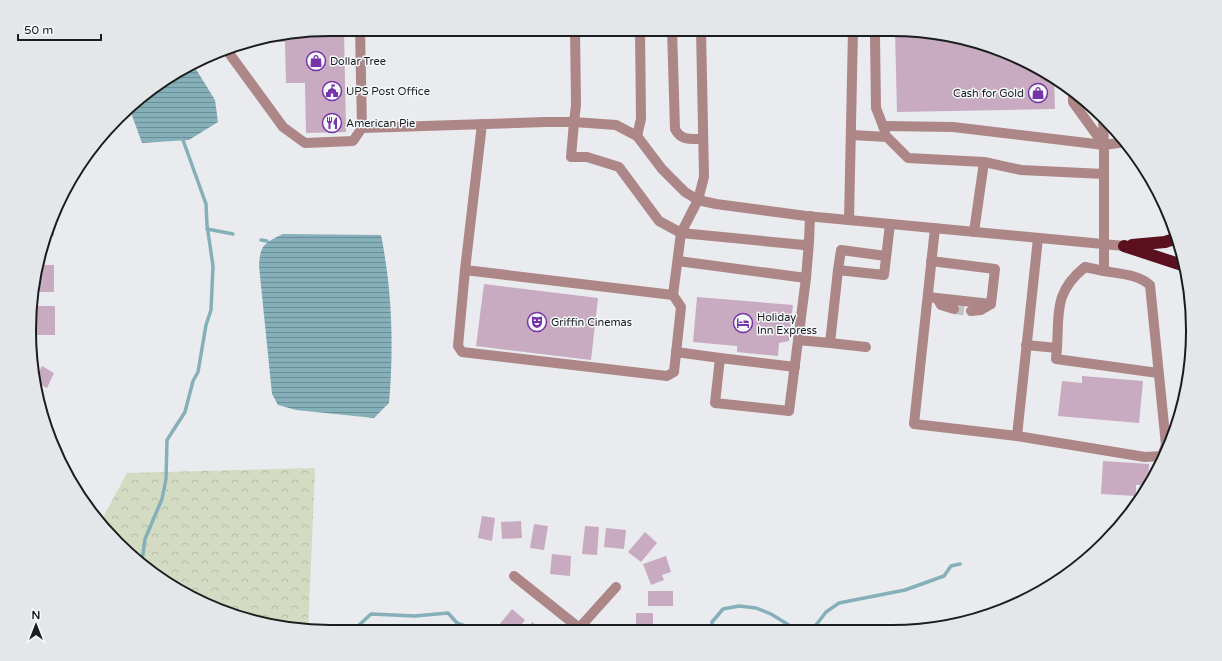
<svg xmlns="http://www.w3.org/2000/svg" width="1222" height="661" font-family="'Varela Round',sans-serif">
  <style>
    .forest { fill: url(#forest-crowns) }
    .water { fill: url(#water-rules) }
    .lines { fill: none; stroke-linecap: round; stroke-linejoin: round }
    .stream { stroke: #86b0b9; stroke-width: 3.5 }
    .building { fill: #c8aac1 }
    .minor-tunnel { stroke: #c0c2c4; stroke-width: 10; stroke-dasharray: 10 5; stroke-linecap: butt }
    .minor { stroke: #ad8688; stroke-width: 10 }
    .highway { stroke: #5b1020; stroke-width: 12 }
    .labels { text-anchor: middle; stroke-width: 3; stroke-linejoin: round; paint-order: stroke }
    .poi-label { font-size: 11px; fill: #1b1c1d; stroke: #f6f9fb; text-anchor: start }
    .rim { fill: none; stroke: #1b1c1d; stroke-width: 2 }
  </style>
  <defs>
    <pattern id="forest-crowns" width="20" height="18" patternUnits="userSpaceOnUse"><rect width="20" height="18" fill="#d3dcc3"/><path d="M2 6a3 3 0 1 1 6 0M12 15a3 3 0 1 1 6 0" fill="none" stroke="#b5bca7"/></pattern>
    <pattern id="water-rules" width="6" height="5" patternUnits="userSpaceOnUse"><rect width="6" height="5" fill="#86b0b9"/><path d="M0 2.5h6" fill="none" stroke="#6d8e96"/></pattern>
  </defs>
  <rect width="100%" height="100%" fill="#e9ebee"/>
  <!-- forest -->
  <path class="forest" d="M315,468L308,631L252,622L180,592L104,529L100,523L127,473Z"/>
  <!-- water -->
  <g class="water">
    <path d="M194,66L215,100L218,122L189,140L142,143L130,110L147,91Z"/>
    <path d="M283,234L381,235C392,289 394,348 389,403L374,418L296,410L278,405L272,394L259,266C260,245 264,243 283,234Z"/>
  </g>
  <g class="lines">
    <!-- stream -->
    <g class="stream">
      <path d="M207,229L233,234"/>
      <path d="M261,240L267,241"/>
      <path d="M142,561L145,539L162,499L166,479L167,440L185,412L193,381L198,372L206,325L211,310L213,266L207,225L206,204L183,140"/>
      <path d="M712,630V622L723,609L739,606L756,608L771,614L792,627L809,629L816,625L826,612L839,603L905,590L944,576L951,566L960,564"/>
      <path d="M334,631L357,627L371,614L415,616L448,613L457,623L465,626L468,631"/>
    </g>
  </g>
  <!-- building -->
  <g class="building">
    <path d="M330,29H344L346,132L306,133L305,83H286L285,42H250Z"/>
    <path d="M895,30H911L970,39L1042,69L1054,78L1055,109L897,112Z"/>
    <path d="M54,221V236H47V250H40Z"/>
    <path d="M38,265H54V292H35Z"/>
    <path d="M484,284L598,298L591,360L476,346Z"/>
    <path d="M697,297L793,305L789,341L779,343L778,356L737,352V346L693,342Z"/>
    <path d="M34,306H55V335H37V322H32Z"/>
    <path d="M42,366L54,373L47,388L37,383L36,378Z"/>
    <path d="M1082,376L1143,381L1139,423L1058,416L1062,381L1082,383Z"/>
    <path d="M1103,461L1149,464L1148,485H1136V496L1101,494Z"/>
    <path d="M482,516L495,518L492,541L478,538Z"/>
    <path d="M521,521L522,538L502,539L501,522Z"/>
    <path d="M534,524L548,526L544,550L530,548Z"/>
    <path d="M585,526L599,527L597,555L582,554Z"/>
    <path d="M606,528L626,530L624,549L604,547Z"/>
    <path d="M645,532L657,543L641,562L628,552Z"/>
    <path d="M552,554L571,556L570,576L550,574Z"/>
    <path d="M666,556L671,572L662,575L664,580L651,585L643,564Z"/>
    <rect x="648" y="591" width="25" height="15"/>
    <path d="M512,609L525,620L517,631H507L499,625Z"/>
    <rect x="636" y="613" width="17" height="17"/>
    <path d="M532,622L544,631H526Z"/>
  </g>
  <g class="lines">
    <!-- minor-tunnel -->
    <path class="minor-tunnel" d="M954,309L971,311"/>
    <!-- minor -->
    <g class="minor">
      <path d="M360,29L362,128L546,122H574L571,157H587L619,167L659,221L681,233L673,295L465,270L482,124"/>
      <path d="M575,29L576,105L574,122L616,125L637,136L662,169L685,192L698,200L716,204L806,216L1124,246"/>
      <path d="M672,29L675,129C681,141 691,139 702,139"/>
      <path d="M701,29L704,177L698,200L681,233L804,245L809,242L810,216"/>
      <path d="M875,37L876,108L885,131"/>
      <path d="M226,49L283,127L305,143L353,141L362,128"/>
      <path d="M1073,92V102L1104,145"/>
      <path d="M1103,118L1104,145"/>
      <path d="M883,126L953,127L1104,145"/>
      <path d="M852,135L887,137L908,158L984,162L974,232"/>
      <path d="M637,136L641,119L640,29"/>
      <path d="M984,162L1021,170L1104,174"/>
      <path d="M849,220L853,30"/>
      <path d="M935,228L914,424L1017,436L1145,457L1162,456L1166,445L1150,285C1137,274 1120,274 1104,271"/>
      <path d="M678,261L806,278"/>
      <path d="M465,270L458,346L462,352L667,376L674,372L681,307L673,295"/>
      <path d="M838,270L841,250L886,256"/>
      <path d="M928,297L991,304L995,269L931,261"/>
      <path d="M937,298L941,305L954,309"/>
      <path d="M971,311L981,310L991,304"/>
      <path d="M798,340L830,343L838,270L884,275L890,224"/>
      <path d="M830,343L866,347"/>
      <path d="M1026,345L1057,348C1059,312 1054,292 1085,267L1104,271V145L1126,142"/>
      <path d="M1057,348L1056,359L1158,373"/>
      <path d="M676,352L720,358L715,403L789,411L806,278L809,242"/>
      <path d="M720,358L795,367"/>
      <path d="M1017,436L1038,238"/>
      <path d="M514,576L583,631"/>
      <path d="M580,627L616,587"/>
    </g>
    <!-- highway -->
    <g class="highway">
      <path d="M1132,245L1165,242L1177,238"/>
      <path d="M1124,246L1185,266"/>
    </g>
  </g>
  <!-- icons -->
  <defs>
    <symbol id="shop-ring" viewBox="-11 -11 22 22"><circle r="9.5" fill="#f6f9fb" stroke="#7734a8" stroke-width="1.5"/><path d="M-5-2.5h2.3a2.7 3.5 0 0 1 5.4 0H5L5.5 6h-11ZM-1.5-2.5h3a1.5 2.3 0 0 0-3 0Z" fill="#7734a8"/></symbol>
    <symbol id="civic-ring" viewBox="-11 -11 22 22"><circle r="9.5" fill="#f6f9fb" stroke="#7734a8" stroke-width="1.5"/><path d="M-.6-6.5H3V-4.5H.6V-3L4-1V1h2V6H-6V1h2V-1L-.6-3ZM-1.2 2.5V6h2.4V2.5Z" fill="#7734a8"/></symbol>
    <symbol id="restaurant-ring" viewBox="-11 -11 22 22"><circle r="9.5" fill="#f6f9fb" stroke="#7734a8" stroke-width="1.5"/><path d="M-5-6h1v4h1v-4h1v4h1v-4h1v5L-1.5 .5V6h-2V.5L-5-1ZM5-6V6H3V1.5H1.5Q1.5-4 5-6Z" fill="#7734a8"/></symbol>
    <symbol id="theatre-ring" viewBox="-11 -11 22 22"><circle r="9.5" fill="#f6f9fb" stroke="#7734a8" stroke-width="1.5"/><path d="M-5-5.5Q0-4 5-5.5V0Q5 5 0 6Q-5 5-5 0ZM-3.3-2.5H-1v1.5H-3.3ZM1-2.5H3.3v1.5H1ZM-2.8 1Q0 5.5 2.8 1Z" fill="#7734a8"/></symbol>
    <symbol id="hotel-ring" viewBox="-11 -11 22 22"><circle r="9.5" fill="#f6f9fb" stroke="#7734a8" stroke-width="1.5"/><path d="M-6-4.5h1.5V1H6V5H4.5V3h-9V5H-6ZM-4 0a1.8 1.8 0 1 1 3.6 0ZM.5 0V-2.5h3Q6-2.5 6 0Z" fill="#7734a8"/></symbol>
  </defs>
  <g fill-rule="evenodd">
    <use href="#shop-ring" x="305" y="50" width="22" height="22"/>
    <use href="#civic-ring" x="321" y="80" width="22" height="22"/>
    <use href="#shop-ring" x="1027" y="82" width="22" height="22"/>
    <use href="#restaurant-ring" x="321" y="112" width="22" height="22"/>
    <use href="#theatre-ring" x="526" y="311" width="22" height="22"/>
    <use href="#hotel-ring" x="732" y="312" width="22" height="22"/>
  </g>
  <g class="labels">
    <!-- poi labels -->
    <g class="poi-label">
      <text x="330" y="65">Dollar Tree</text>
      <text x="346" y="95">UPS Post Office</text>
      <text x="1024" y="97" text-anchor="end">Cash for Gold</text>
      <text x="346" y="127">American Pie</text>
      <text x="757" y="321">Holiday<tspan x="757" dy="13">Inn Express</tspan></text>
      <text x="551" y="326">Griffin Cinemas</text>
    </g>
  </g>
  <!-- crop -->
  <path d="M0 0H1222V661H0ZM330 36H892A294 294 0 0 1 1186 330V331A294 294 0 0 1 892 625H330A294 294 0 0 1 36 331V330A294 294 0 0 1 330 36Z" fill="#e4e7e9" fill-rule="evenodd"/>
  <path class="rim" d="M330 36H892A294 294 0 0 1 1186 330V331A294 294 0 0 1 892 625H330A294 294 0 0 1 36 331V330A294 294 0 0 1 330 36Z"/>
  <!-- north arrow -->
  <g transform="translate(36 625)" stroke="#f6f9fb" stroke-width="3" paint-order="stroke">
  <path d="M0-3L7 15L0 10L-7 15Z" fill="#1b1c1d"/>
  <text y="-6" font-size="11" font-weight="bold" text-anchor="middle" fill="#1b1c1d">N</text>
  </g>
  <!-- scale -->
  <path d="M18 34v6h83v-6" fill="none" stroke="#1b1c1d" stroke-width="2"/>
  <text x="24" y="34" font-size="12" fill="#1b1c1d" stroke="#f6f9fb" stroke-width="3" paint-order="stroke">50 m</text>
</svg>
